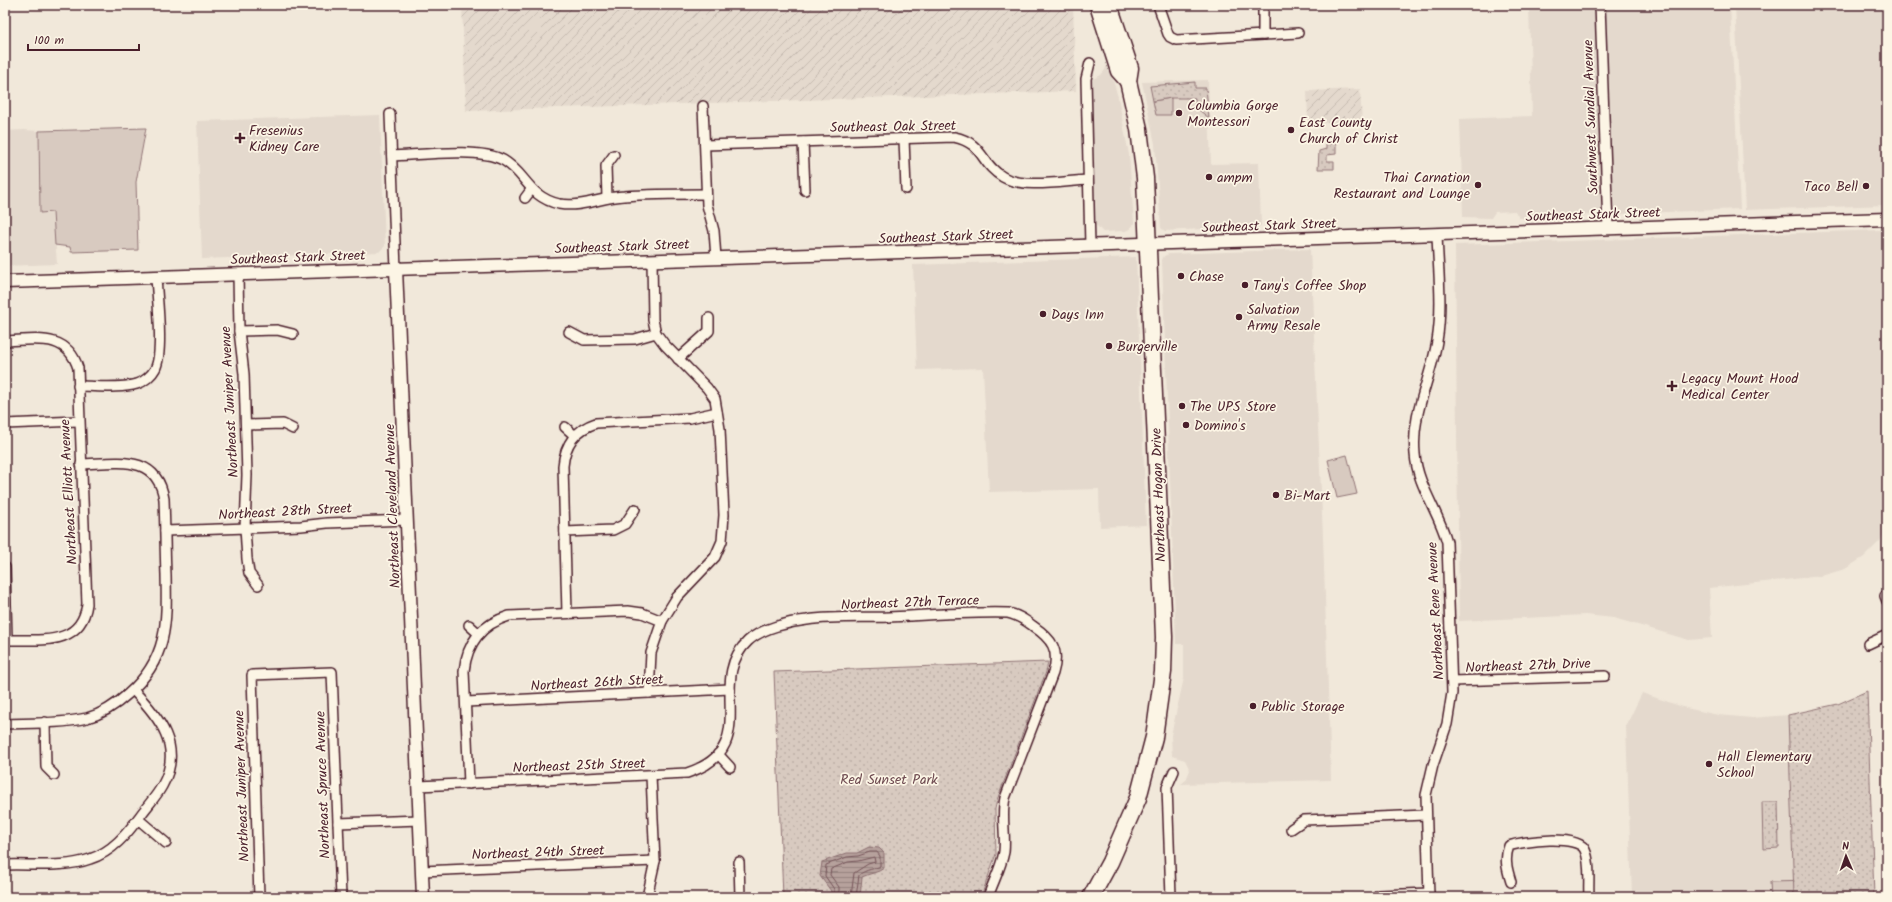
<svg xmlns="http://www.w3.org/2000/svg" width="1892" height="902" font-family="Kalam,sans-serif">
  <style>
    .built { fill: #e4d9cd }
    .industrial { fill: url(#industrial-furrows) }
    .grass { fill: #d8cac0; stroke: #917476 }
    .park { fill: url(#park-dots); stroke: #917476 }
    .water { fill: url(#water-rules); stroke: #8b6d6f }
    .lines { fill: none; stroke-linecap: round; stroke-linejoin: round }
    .shore { stroke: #755358; stroke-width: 1 }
    .street-casing { stroke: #4a1f2b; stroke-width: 12 }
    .secondary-casing { stroke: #4a1f2b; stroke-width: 15 }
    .highway-casing { stroke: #4a1f2b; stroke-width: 19 }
    .street { stroke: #fcf5e5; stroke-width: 9 }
    .secondary { stroke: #fcf5e5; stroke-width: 12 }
    .highway { stroke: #fcf5e5; stroke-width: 16 }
    .poi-dot { fill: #4a1f2b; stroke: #fcf5e5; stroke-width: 1.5 }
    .labels { text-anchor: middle; stroke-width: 3.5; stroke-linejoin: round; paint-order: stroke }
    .poi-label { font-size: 14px; fill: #4a1f2b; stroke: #fcf5e5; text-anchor: start }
    .street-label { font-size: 14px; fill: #4a1f2b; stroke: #fcf5e5 }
    .park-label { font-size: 14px; fill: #6e4a50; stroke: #fcf5e5 }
  </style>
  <defs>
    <pattern id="industrial-furrows" width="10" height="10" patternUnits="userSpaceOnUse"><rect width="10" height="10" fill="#e4d9cd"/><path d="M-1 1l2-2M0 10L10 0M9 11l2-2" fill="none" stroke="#c5bab0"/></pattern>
    <pattern id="park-dots" width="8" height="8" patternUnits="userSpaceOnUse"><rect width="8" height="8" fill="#d8cac0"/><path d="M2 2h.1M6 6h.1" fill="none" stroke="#bbada5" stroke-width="1.8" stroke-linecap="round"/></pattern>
    <pattern id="water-rules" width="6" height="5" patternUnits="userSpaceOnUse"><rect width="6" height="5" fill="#b6a19c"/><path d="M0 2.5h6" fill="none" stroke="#96837f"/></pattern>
  </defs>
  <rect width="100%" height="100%" fill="#f1e8da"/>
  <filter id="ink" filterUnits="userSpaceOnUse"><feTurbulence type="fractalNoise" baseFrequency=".025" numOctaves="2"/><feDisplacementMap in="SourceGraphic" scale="8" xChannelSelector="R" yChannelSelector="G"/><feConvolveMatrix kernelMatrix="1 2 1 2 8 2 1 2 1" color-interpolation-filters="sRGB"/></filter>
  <g filter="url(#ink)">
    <!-- built -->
    <g class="built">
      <path d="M1529,5H1730L1740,209L1519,218L1515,211L1495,212L1491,218L1463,217L1460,119L1532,116Z"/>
      <path d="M1735,5H1887V205L1745,210Z"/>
      <path d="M1106,57L1118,97L1129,155L1134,223L1130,229L1125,231L1103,232L1096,225L1091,80L1101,75L1105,70L1107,65Z"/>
      <path d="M1208,80L1211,164L1259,163L1261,226L1165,231L1161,228L1155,144L1142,82Z"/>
      <path d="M380,115L385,246L379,252L202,259L197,121Z"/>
      <path d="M24,130L39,131L40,212H53L57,264L5,266V131Z"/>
      <path d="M1883,230L1887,231V528L1880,541L1864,557L1845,569L1821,576L1709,588L1712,638L1689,640L1614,618L1585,615L1459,621L1455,245Z"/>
      <path d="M1310,249L1323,536L1331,780L1181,784L1186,780L1190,770L1185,760L1172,756L1171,735L1184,678V644H1176L1162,260L1164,256L1169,254Z"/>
      <path d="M1136,257L1146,525L1100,527L1099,489L989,492L983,368L917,370L913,265Z"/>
      <path d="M1642,693L1686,708L1718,715L1752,718L1788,715L1794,897H1632L1626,726Z"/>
    </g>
    <!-- industrial -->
    <g class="industrial">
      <path d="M462,5H1073L1076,91L466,111Z"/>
      <path d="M1360,89L1362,122L1308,123L1307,91Z"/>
    </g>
    <!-- grass -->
    <g class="grass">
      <path d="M1171,98V115H1156L1153,101Z"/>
      <path d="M146,128L136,182L138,250L71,252L70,247L55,245L53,212L40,213L39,131Z"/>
      <path d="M1347,455L1357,494L1337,498L1328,460Z"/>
      <path d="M1851,880L1852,897H1771L1770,882Z"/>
    </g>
    <!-- park -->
    <g class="park">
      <path d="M1195,82V88H1206L1209,118L1195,107V98H1171L1153,101L1150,86Z"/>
      <path d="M1336,143V154L1327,155V161H1334V169H1318L1319,151L1326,149V144Z"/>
      <path d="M1048,662L1046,672L997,800L995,809L996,854L981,897H783L774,672Z"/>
      <path d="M1867,691L1874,897H1794L1788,715L1838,704Z"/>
      <path d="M1762,802H1778L1779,848L1763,849Z"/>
    </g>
    <!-- water -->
    <path class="water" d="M869,847L879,848L884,853V868C878,873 870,873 862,877L860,897H829L831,891L820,876L822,862L847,853H857Z"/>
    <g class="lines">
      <!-- shore -->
      <g class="shore">
        <path d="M834,897V889L825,876L826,865L847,857L858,856L870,852H877L880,856V866C876,869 866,869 859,875L856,897"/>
        <path d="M839,897V887L830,875L831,869L848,862L858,861L874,857L875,862L868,864L854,873L851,897"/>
      </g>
      <defs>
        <g id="street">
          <path d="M1158,5L1168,34L1170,37L1176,40L1298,33"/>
          <path d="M1263,5V35"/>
          <path d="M1600,5L1608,228"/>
          <path d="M703,106L707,205L714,231L716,258"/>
          <path d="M390,114L396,269"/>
          <path d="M904,139L906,189"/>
          <path d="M803,142L805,190"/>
          <path d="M705,145L954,137C984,143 980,164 1003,177C1024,189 1064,181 1088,180"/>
          <path d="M392,156C420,155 479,147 503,160C526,173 528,197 559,204C582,208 602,197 624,196C651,194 679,194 706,194"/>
          <path d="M525,198L531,190"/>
          <path d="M607,198L606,166L614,155"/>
          <path d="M1090,246L1086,79L1090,63"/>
          <path d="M238,274L239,331L244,374L247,475L245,528L247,559L249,573L258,585"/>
          <path d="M239,331L277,330L293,334"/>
          <path d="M569,332L584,340L635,339L656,333"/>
          <path d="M5,341C35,340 67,332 78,368L87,604C81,648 38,639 5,640"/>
          <path d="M678,359L709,331V318"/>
          <path d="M78,386C97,386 119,389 137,384C144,382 152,375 155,369C164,353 157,297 156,277"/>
          <path d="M5,424L78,421"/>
          <path d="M246,425L283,424L293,429"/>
          <path d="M565,427L574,435"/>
          <path d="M165,531L301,526L327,523L407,520"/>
          <path d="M565,532L613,530L625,524L635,509"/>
          <path d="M5,567L7,640"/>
          <path d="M1885,596L1887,601"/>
          <path d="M567,613L563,466C565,444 575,430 596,423L690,418L717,412"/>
          <path d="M469,625L479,634"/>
          <path d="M1868,644L1887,635"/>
          <path d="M1452,681L1605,676"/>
          <path d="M649,693L651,653L662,621L677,597L715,557L722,541L724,515L720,429L715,399L707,388L665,345L656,333L653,320L652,260"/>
          <path d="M466,702L730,689"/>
          <path d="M45,722L46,767L54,775"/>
          <path d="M5,724C32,723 60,724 87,718C102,714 117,704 128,694C168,659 167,623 166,575C165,549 165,524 164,499C157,453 116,463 81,464"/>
          <path d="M718,754L730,767"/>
          <path d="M469,784L464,671C467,643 482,624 509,616L628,611L642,613L662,621"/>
          <path d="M419,786L687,773C765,748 704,682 748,641C762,628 789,622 807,620C834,616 862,618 889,617C929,615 968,612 1008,613C1018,615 1025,620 1033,626C1052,639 1060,650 1053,673L1005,798C1001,816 1006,834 1004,852C1001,868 993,882 988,897"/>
          <path d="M138,819L166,843"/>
          <path d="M338,823L420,820"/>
          <path d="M1291,829L1304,820L1426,815"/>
          <path d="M739,862L740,897"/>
          <path d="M5,865C31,864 66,868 90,859C112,852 127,834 140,816C147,806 156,797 162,786C184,747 159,717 133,690"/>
          <path d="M422,871L655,861"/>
          <path d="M1511,882C1507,869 1504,859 1509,846C1523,841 1578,834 1585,850C1591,863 1588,883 1589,897"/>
          <path d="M1378,895L1429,893"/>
          <path d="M259,897L252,675L332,672L341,897"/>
          <path d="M647,897L655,861L651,776"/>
          <path d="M1171,897L1167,787L1174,771"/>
          <path d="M1429,897L1426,795L1433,765L1447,724L1452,693L1447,542C1439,512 1417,485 1415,454C1411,413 1431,379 1437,341C1443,306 1438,269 1437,234"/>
        </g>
        <g id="secondary">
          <path d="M396,269L423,897"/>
          <path d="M5,282L1887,219"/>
        </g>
        <g id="highway">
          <path d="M1098,5L1119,71L1128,81"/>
          <path d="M1091,897L1110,862L1138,798L1154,737L1163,672L1164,637L1145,178L1139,129L1128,81L1130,68L1109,5"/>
        </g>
      </defs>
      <!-- street casing -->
      <use href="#street" class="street-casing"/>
      <!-- secondary casing -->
      <use href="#secondary" class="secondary-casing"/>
      <!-- highway casing -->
      <use href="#highway" class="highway-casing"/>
      <!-- street -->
      <use href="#street" class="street"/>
      <!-- secondary -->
      <use href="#secondary" class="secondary"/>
      <!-- highway -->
      <use href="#highway" class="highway"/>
    </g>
  </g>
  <!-- markers -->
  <g class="poi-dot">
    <circle cx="1179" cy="113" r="4"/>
    <circle cx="1291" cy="130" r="4"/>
    <path d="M238 132h4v4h4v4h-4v4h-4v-4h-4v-4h4z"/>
    <circle cx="1209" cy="177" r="4"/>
    <circle cx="1478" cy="185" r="4"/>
    <circle cx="1866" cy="186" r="4"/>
    <circle cx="1181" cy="276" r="4"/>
    <circle cx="1245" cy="285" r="4"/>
    <circle cx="1043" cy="314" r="4"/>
    <circle cx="1239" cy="317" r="4"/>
    <circle cx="1109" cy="346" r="4"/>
    <path d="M1670 380h4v4h4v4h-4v4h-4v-4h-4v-4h4z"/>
    <circle cx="1182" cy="406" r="4"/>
    <circle cx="1186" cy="425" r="4"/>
    <circle cx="1276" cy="495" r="4"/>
    <circle cx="1253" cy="706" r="4"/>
    <circle cx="1709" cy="764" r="4"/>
  </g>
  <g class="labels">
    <!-- poi labels -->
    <g class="poi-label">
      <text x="1187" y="110">Columbia Gorge<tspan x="1187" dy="16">Montessori</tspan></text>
      <text x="1299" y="127">East County<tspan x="1299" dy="16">Church of Christ</tspan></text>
      <text x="249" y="135">Fresenius<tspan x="249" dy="16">Kidney Care</tspan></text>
      <text x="1217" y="182">ampm</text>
      <text x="1470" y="182" text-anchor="end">Thai Carnation<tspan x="1470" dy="16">Restaurant and Lounge</tspan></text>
      <text x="1858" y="191" text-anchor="end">Taco Bell</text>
      <text x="1189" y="281">Chase</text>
      <text x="1253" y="290">Tany's Coffee Shop</text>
      <text x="1247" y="314">Salvation<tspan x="1247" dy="16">Army Resale</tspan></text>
      <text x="1051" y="319">Days Inn</text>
      <text x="1117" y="351">Burgerville</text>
      <text x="1681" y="383">Legacy Mount Hood<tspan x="1681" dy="16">Medical Center</tspan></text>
      <text x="1190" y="411">The UPS Store</text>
      <text x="1194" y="430">Domino's</text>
      <text x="1284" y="500">Bi-Mart</text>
      <text x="1261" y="711">Public Storage</text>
      <text x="1717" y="761">Hall Elementary<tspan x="1717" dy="16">School</tspan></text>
    </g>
    <!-- street labels -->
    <g class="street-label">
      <text transform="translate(1590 117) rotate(-92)" y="5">Southwest Sundial Avenue</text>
      <text transform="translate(893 126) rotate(-1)" y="5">Southeast Oak Street</text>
      <text transform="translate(1593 214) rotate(-2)" y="5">Southeast Stark Street</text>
      <text transform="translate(1269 225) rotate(-2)" y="5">Southeast Stark Street</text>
      <text transform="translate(946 236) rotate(-2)" y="5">Southeast Stark Street</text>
      <text transform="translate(622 246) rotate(-2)" y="5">Southeast Stark Street</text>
      <text transform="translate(298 257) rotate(-2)" y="5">Southeast Stark Street</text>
      <text transform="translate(229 402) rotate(-93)" y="5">Northeast Juniper Avenue</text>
      <text transform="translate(68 492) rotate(-93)" y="5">Northeast Elliott Avenue</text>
      <text transform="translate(1158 495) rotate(-92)" y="5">Northeast Hogan Drive</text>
      <text transform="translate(392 506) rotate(-92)" y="5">Northeast Cleveland Avenue</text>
      <text transform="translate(285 511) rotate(-3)" y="5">Northeast 28th Street</text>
      <text transform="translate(910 602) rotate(-2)" y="5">Northeast 27th Terrace</text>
      <text transform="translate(1435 611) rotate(-93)" y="5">Northeast Rene Avenue</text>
      <text transform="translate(1528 665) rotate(-2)" y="5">Northeast 27th Drive</text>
      <text transform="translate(597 682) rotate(-3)" y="5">Northeast 26th Street</text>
      <text transform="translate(579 765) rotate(-2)" y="5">Northeast 25th Street</text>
      <text transform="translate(322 785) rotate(-92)" y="5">Northeast Spruce Avenue</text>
      <text transform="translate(241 786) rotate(-92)" y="5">Northeast Juniper Avenue</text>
      <text transform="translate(538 852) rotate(-2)" y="5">Northeast 24th Street</text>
    </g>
    <!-- park labels -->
    <g class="park-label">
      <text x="889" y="784">Red Sunset Park</text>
    </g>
  </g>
  <!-- margin -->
  <rect width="1892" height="902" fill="none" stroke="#fcf5e5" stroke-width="20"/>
  <rect x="10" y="10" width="1872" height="882" fill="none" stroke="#4a1f2b" stroke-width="1.5" filter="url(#ink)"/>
  <!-- north arrow -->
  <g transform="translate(1846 856) rotate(358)" stroke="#fcf5e5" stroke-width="3" paint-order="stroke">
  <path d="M0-3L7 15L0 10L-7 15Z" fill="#4a1f2b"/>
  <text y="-6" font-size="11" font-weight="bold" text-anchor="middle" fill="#4a1f2b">N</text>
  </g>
  <!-- scale -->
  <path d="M28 44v6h111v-6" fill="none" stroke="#4a1f2b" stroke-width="2"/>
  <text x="34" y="44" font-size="12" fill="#4a1f2b" stroke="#fcf5e5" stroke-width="3" paint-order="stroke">100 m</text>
</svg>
